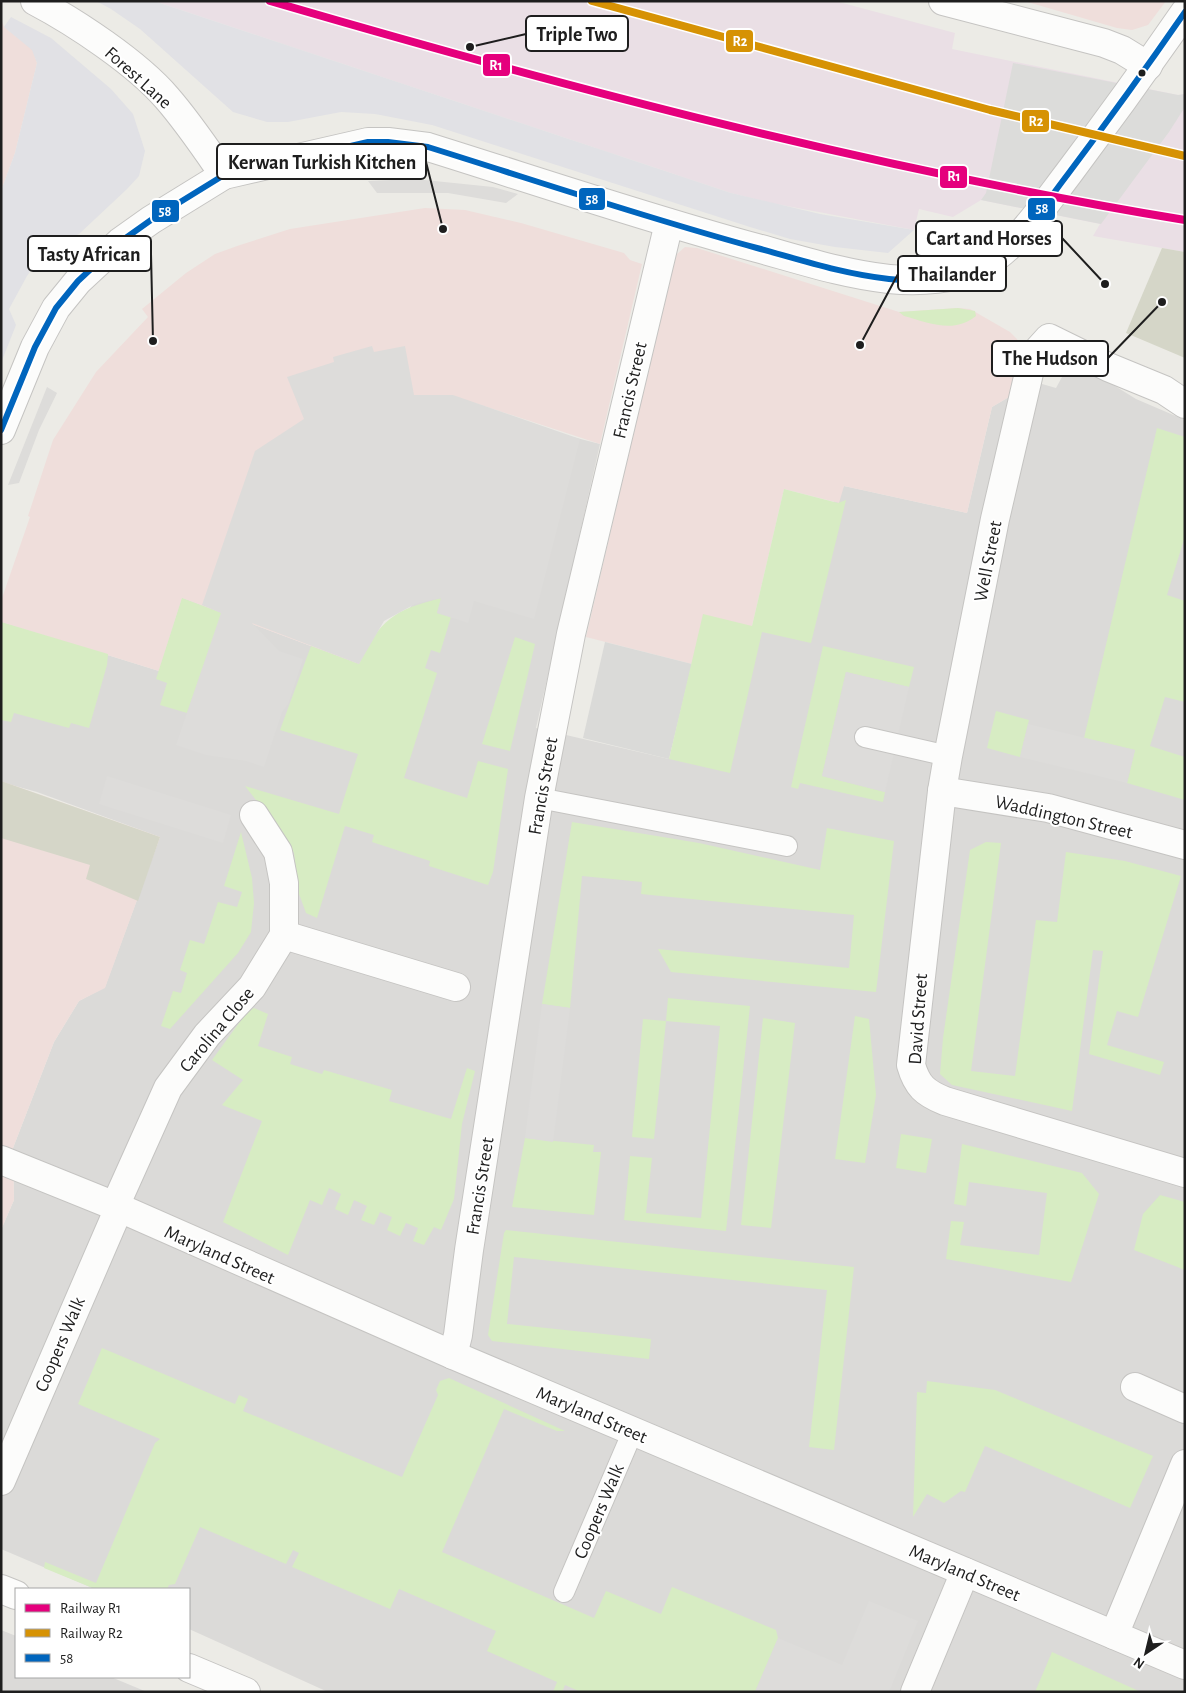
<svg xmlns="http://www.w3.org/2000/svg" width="1186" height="1693" font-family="'Alegreya Sans',sans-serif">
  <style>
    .residential { fill: #dbdad8 }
    .commercial { fill: #efdedb }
    .industrial { fill: #eadfe5 }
    .religious { fill: #dadad8 }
    .construction { fill: #d5d6c8 }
    .grass { fill: #d7ecc3 }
    .parking { fill: #dddcda }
    .plaza { fill: #e1e1e5 }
    .pier { fill: #dcdcda }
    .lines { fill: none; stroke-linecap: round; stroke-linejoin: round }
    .service-casing { stroke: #c5c4c2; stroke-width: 22 }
    .minor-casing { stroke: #c5c4c2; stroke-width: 30 }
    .tertiary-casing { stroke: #c5c4c2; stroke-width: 30 }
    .service { stroke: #fcfcfb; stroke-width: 20 }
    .minor { stroke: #fcfcfb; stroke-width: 28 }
    .tertiary { stroke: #fcfcfb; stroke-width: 28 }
    .rail-casing { stroke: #cacac9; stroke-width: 5.5 }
    .rail { stroke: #fff; stroke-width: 4; stroke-dasharray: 11; stroke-linecap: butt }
    .bus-1-casing { stroke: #fff; stroke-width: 10 }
    .bus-1 { stroke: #0065bd; stroke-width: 6 }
    .rail-1-casing { stroke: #fff; stroke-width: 11 }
    .rail-2-casing { stroke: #fff; stroke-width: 11 }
    .rail-1 { stroke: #e5007d; stroke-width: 8 }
    .rail-2 { stroke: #d69204; stroke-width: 8 }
    .bus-dot { fill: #1e1e1e; stroke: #fff; stroke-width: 2 }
    .labels { text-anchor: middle; stroke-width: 4; stroke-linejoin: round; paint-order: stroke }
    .street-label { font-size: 19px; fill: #1e1e1e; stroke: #fff }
    .leader { fill: none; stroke: #1e1e1e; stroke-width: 2 }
    .callout-dot { fill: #1e1e1e; stroke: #fff; stroke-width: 2 }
    .callout { fill: #fff; stroke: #1e1e1e; stroke-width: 2 }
    .callout-label { font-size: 20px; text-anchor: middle; font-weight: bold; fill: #1e1e1e }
    .line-badge { stroke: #fff; stroke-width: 2 }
    .badge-label { font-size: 14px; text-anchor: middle; font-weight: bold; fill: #fff }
  </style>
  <rect width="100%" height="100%" fill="#ecebe6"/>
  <!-- residential -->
  <g class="residential">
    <path d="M1077,372L1094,373L1136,399L1185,420V1692H328L189,1629V1589H95L1,1549V1230L14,1200L13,1148L54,1042L79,1001L105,987L160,837L37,792L1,782V622L159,671L182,598L359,664L565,435L600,444L536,728L669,759L844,486L967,513L992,407L1009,397L1014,376L1056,388L1062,377Z"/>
    <path d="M1,1630L16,1636V1677H111L147,1692H1Z"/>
  </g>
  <!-- commercial -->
  <g class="commercial">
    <path d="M1024,1H1166L1148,25L1132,30L1117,28Z"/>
    <path d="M1,19L4,27L33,50L37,63L15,153L1,191Z"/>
    <path d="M425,208L465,210L521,223L624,253L630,260L642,264L600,444L475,403L359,664L182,598L159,671L1,622V601L30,517L28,516L53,440L96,372L148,317L142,309L186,273L215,254L240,245L290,229Z"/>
    <path d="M685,247L697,248L899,312L958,308L970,309L1010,332L1017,339L1020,349L1009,397L992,407L967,513L844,486L839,503L784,489L752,626L692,664L586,637L669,281L677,254Z"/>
    <path d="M1,781L160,837L105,988L79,1001L54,1042L13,1148L14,1200L1,1230Z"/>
  </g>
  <!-- industrial -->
  <path class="industrial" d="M154,1H835L955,33L952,49L1178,95L1185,94V252L1093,236L1100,224L981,200L953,217L919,209L914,230L771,203L731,193Z"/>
  <!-- religious -->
  <path class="religious" d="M605,642L692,664L669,759L583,738Z"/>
  <!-- construction -->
  <g class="construction">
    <path d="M1162,248L1185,252V358L1126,333Z"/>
    <path d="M1,781L160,837L138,901L86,879L90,865L1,838Z"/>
  </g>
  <!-- grass -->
  <g class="grass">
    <path d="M958,308L975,311L976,316C954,334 929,323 904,316L899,312Z"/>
    <path d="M1157,428L1185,437V536L1167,595L1185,601V702L1165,697L1150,746L1185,757V800L1127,783L1135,750L1084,738Z"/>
    <path d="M784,489L838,503L846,500L811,643L762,632L730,773L669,759L703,614L752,626Z"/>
    <path d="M182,598L222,613L187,713L160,705L167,683L156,679Z"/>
    <path d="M442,598L437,613L451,617L440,653L431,650L425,668L437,673L404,778L467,798L478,761L508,769L493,872L488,885L429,866L430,861L372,842L374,835L345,826L317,918L306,913L299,894L294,853L279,829L245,786L339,814L358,754L280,730L311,646L359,664C379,620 395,609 442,598Z"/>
    <path d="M1,622L108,654L107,665L89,728L71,723L69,728L14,713L11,722L1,720Z"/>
    <path d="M515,637L535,644L510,751L482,744Z"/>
    <path d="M823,646L914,667L909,687L846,672L822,776L885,792L883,802L800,783L798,789L791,787Z"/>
    <path d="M996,711L1029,720L1020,757L987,748Z"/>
    <path d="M572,822L699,843L820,870L827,828L894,841L876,992L671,972L658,949L849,968L854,915L641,894L642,882L582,876L570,1008L542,1004Z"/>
    <path d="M241,832L252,878L254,903L251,932L238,953L170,1029L161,1026L173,991L181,993L187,973L180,970L190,940L204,944L218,902L237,907L242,892L224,886Z"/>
    <path d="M986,842L1001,843L971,1071L1015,1076L1036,920L1057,922L1066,852L1125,861L1181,876L1138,1017L1117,1011L1107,1045L1164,1062L1160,1075L1089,1054L1103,951L1093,950L1072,1111L952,1085L940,1074L943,1038L970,850Z"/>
    <path d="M668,998L750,1006L726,1231L624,1220L630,1156L652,1158L646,1213L701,1218L720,1026L666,1021L654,1139L632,1137L643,1019L666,1021Z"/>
    <path d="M254,1008L268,1014L258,1046L292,1057L290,1064L322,1074L324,1070L392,1090L389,1101L451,1119L467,1068L475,1071L462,1124L454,1199L441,1230L434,1227L424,1245L413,1241L418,1228L406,1223L400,1236L387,1230L392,1217L380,1212L374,1225L361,1220L367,1206L354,1200L348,1215L335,1209L341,1194L329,1188L322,1205L310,1200L288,1255L223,1222L262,1121L222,1105L243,1080L212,1060L247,1012Z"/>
    <path d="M855,1016L869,1019L876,1095L865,1163L835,1159Z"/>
    <path d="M763,1018L795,1023L771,1228L741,1225Z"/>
    <path d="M901,1134L932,1139L926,1173L896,1168Z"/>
    <path d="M525,1138L594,1145L593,1152H601L594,1215L512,1207Z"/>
    <path d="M962,1144L1082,1173L1099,1194L1071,1282L946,1259L951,1221L964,1222L960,1245L1039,1255L1047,1193L969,1182L966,1206L954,1204Z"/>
    <path d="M1160,1195L1185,1202V1270L1134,1250L1143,1214Z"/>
    <path d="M506,1230L854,1267L834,1450L809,1447L827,1290L514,1257L507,1324L651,1339L649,1359L492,1341L488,1335L504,1233Z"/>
    <path d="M102,1348L235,1404L239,1395L248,1399L243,1411L402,1477L438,1395L436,1390L440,1381L449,1378L565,1431H557L504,1409L442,1552L594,1618L606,1591L661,1614L672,1587L776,1630L778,1638L755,1692H581L565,1685L562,1692H553L557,1682L487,1651L496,1631L399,1589L390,1609L292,1567L299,1553L293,1550L286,1564L200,1527L175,1584L169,1585L167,1589H95L44,1568L45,1562L96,1583L155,1443L160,1439L78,1404Z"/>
    <path d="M927,1381L995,1390L1153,1456L1130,1508L985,1446L965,1492L961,1491L944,1503L927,1494L913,1517L917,1392L926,1393Z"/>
    <path d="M1052,1652L1141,1692H1035Z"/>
  </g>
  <!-- parking -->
  <g class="parking">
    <path d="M415,179L493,187L518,194L506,203L448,193H377L368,181Z"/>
    <path d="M372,346L374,352L405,346L414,395H453L580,439L534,619L474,601L468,623L437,613L441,598L415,604L384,621L359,664L252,623L279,651L303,659L288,704L282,712L264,767L246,761L206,755L176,745L221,613L202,605L255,451L304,419L287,377L334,362L333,357Z"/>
    <path d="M47,387L57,393L39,430L19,483L8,485Z"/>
    <path d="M846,672L909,687L885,792L822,776Z"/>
    <path d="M1028,724L1135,750L1127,783L1020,757Z"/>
    <path d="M107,776L231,815L223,843L99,804Z"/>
    <path d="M542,1004L570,1008L553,1142L525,1138Z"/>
    <path d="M869,1601L918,1621L889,1692H755L778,1638L842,1665Z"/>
  </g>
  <!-- plaza -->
  <g class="plaza">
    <path d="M96,1H154L731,193L820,214L914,230L888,253L835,247L790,239L750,227L432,125L375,114L341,112L288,122H267L233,112L140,29L111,9Z"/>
    <path d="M11,17L51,38L111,89L133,114L145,151L139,176L127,189L79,234L46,249L27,276L9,309L16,325L1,363V191L15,153L37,63L32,50L4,27Z"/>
  </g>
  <!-- pier -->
  <path class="pier" d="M1013,63L1178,95L1185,94V107L1169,132L1101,224L981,200L986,193Z"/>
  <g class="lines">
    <defs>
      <g id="service">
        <path d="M865,737L948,756"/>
        <path d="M539,798L787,846"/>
        <path d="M564,1592L633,1431"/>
      </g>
      <g id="minor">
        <path d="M943,1L1104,43L1122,50L1148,66"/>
        <path d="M1185,404L1164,390L1108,367L1049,338L1039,349L1029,373L995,519L948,756L942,791L911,1065C917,1086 925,1093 945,1101L1185,1173"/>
        <path d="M942,791L1048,808L1185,845"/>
        <path d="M284,935L456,987"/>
        <path d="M1,1160L115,1206L453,1355L1185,1665"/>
        <path d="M115,1206L168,1088L207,1035L252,987L284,935V883L278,852L254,815"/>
        <path d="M453,1355L458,1335L469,1250L539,798L571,634L669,223"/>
        <path d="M1135,1387L1185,1409"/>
        <path d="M1,1481L119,1208"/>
        <path d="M1,1589L16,1595"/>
        <path d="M1114,1635L1185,1464"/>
        <path d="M189,1668L246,1692"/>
        <path d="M915,1692L965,1572"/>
      </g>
      <g id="tertiary">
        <path d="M35,1C75,22 137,63 167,98C188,122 206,149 224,175"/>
        <path d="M1,430L35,347L56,308L78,281L120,242L151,220L224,175L368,142H388L428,147C537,181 646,218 757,248C801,260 843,274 889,279C919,282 955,280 982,266C1016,248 1045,204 1068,174C1108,121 1147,67 1185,12"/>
      </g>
    </defs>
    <!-- service casing -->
    <use href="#service" class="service-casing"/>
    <!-- minor casing -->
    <use href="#minor" class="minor-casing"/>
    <!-- tertiary casing -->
    <use href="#tertiary" class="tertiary-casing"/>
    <!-- service -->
    <use href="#service" class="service"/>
    <!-- minor -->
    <use href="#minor" class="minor"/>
    <!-- tertiary -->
    <use href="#tertiary" class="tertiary"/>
    <defs>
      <path id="rail" d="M1146,213L1185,222"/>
    </defs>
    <!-- rail casing -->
    <use href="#rail" class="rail-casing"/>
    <!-- rail -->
    <use href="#rail" class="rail"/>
    <defs>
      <path id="bus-1" d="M1,430L35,347L56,308L78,281L120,242L151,220L224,175L368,142H388L428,147C537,181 646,218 757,248C801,260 843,274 889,279C919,282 955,280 982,266C1016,248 1045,204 1068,174C1108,121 1147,67 1185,12"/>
    </defs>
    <!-- bus-1 casing -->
    <use href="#bus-1" class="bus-1-casing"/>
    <!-- bus-1 -->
    <use href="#bus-1" class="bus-1"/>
    <defs>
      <path id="rail-1" d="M270,1C571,89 875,169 1185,220"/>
      <path id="rail-2" d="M592,1L990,110L1185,156"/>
    </defs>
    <!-- rail-1 casing -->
    <use href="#rail-1" class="rail-1-casing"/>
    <!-- rail-2 casing -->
    <use href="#rail-2" class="rail-2-casing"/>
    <!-- rail-1 -->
    <use href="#rail-1" class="rail-1"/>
    <!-- rail-2 -->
    <use href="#rail-2" class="rail-2"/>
  </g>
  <!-- markers -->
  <circle class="bus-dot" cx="1142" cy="73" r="4.5"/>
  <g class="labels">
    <!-- street labels -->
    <g class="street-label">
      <text transform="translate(139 77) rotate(42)" y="7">Forest Lane</text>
      <text transform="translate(629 390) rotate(-77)" y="7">Francis Street</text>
      <text transform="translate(987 561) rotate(-79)" y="7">Well Street</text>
      <text transform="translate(542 786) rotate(-80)" y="7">Francis Street</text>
      <text transform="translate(1064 816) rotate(13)" y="7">Waddington Street</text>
      <text transform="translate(917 1019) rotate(-86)" y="7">David Street</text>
      <text transform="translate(216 1029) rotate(-50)" y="7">Carolina Close</text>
      <text transform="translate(479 1186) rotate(-81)" y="7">Francis Street</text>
      <text transform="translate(220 1254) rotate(24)" y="7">Maryland Street</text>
      <text transform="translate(59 1344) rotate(-67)" y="7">Coopers Walk</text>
      <text transform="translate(592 1414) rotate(23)" y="7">Maryland Street</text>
      <text transform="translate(598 1511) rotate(-67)" y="7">Coopers Walk</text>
      <text transform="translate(965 1572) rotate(23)" y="7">Maryland Street</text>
    </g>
  </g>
  <!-- callouts -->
  <path class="leader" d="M470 47L526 34M443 229L426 162M1105 284L1062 238M153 341L151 254M860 345L898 274M1162 302L1108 358"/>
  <g class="callout-dot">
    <circle cx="470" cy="47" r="5"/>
    <circle cx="443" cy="229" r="5"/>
    <circle cx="1105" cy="284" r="5"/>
    <circle cx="153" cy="341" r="5"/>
    <circle cx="860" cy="345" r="5"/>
    <circle cx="1162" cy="302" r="5"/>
  </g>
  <g class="callout">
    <rect x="526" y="16" width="102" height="35" rx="5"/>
    <rect x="217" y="144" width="209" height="35" rx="5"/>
    <rect x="916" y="221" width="146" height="35" rx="5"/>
    <rect x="28" y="236" width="123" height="35" rx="5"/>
    <rect x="898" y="256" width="108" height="35" rx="5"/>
    <rect x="992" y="341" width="116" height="35" rx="5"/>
  </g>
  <g class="callout-label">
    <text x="577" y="41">Triple Two</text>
    <text x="322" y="169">Kerwan Turkish Kitchen</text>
    <text x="989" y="245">Cart and Horses</text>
    <text x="89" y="261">Tasty African</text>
    <text x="952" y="281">Thailander</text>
    <text x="1050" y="365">The Hudson</text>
  </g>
  <g class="line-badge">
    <rect x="725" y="29" width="29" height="24" rx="5" fill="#d69204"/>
    <rect x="482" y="53" width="29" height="24" rx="5" fill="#e5007d"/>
    <rect x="1021" y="109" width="29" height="24" rx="5" fill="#d69204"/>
    <rect x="939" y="165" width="29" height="24" rx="5" fill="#e5007d"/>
    <rect x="578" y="187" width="28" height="24" rx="5" fill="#0065bd"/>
    <rect x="1027" y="197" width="29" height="24" rx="5" fill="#0065bd"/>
    <rect x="151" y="199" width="29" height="24" rx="5" fill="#0065bd"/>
  </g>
  <g class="badge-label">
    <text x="740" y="46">R2</text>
    <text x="496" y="70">R1</text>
    <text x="1036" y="126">R2</text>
    <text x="954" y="181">R1</text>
    <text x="592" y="204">58</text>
    <text x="1042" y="213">58</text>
    <text x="165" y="216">58</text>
  </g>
  <!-- border -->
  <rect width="1186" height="1693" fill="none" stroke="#1e1e1e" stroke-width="5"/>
  <!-- legend -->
  <rect x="15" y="1588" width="175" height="90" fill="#ffffff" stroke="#a5a5a5"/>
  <rect x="25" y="1604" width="25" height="8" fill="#e5007d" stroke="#a5a5a5"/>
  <text x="60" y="1613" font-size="15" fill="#1e1e1e">Railway R1</text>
  <rect x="25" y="1629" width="25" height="8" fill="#d69204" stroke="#a5a5a5"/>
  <text x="60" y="1638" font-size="15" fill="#1e1e1e">Railway R2</text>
  <rect x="25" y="1654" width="25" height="8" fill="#0065bd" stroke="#a5a5a5"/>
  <text x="60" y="1663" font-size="15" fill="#1e1e1e">58</text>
  <!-- north arrow -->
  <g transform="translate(1146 1653) rotate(215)" stroke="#ffffff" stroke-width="4" paint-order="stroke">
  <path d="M0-4L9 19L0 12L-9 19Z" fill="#1e1e1e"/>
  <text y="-8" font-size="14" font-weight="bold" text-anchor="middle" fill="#1e1e1e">N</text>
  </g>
</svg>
